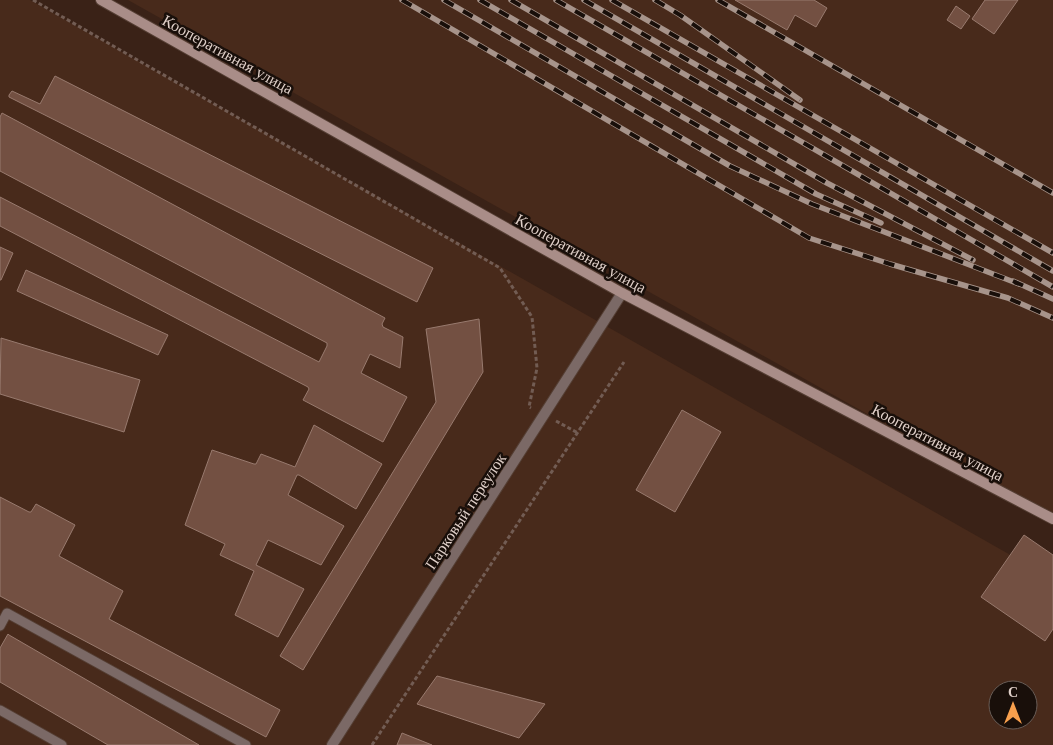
<svg xmlns="http://www.w3.org/2000/svg" width="1053" height="745" font-family="'Libre Baskerville',serif">
  <style>
    .built { fill: #482a1b; fill-rule: evenodd }
    .building { fill: #735042; stroke: #987a6e }
    .lines { fill: none; stroke-linecap: round; stroke-linejoin: round }
    .service-casing { stroke: #543e33; stroke-width: 11 }
    .minor-casing { stroke: #543e33; stroke-width: 12 }
    .secondary-casing { stroke: #543e33; stroke-width: 12 }
    .path { stroke: #725c53; stroke-width: 3; stroke-dasharray: 4 2.5; stroke-linecap: butt }
    .service { stroke: #7b6966; stroke-width: 9 }
    .minor { stroke: #7b6966; stroke-width: 10 }
    .secondary { stroke: #a98d88; stroke-width: 10 }
    .rail-casing { stroke: #a7948b; stroke-width: 5.5 }
    .rail { stroke: #190f0a; stroke-width: 4; stroke-dasharray: 11; stroke-linecap: butt }
    .labels { text-anchor: middle; stroke-width: 5; stroke-linejoin: round; paint-order: stroke }
    .street-label { font-size: 16px; fill: #dfcfc8; stroke: #190f0a }
  </style>
  <rect width="100%" height="100%" fill="#3a2217"/>
  <!-- built -->
  <g class="built">
    <path d="M0,0H30L1053,579V745H0ZM998,690H1028V720H998Z"/>
    <path d="M128,0H1053V518Z"/>
  </g>
  <!-- building -->
  <g class="building">
    <path d="M735,0H814L827,8L816,27L795,15L787,30Z"/>
    <path d="M985,0H1018L994,34L972,19Z"/>
    <path d="M956,6L970,16L961,29L947,20Z"/>
    <path d="M55,76L433,268L417,302L9,97V95L12,91L40,104Z"/>
    <path d="M2,113L385,318L382,324L383,327L403,337L400,368L370,354L361,373L407,397L383,442L303,400L309,389L308,387L0,226V197L319,362L327,346V343L0,171V117Z"/>
    <path d="M0,247L13,253L1,280H0Z"/>
    <path d="M26,270L168,335L158,355L17,291Z"/>
    <path d="M479,319L483,372L303,670L280,656L436,402L426,329Z"/>
    <path d="M1,338L140,380L124,432L0,394Z"/>
    <path d="M682,410L721,432L675,512L636,490Z"/>
    <path d="M314,425L382,464L356,509L299,475H297L288,495L344,526L321,565L268,540L256,565L304,589L278,637L235,615L254,571L220,555L225,544L185,525L212,450L254,464H256L261,454L295,467Z"/>
    <path d="M0,497L29,512H31L36,504L75,525L59,556L123,591L109,619L280,710L266,737L0,596Z"/>
    <path d="M1024,535L1053,555V629L1045,641L981,597Z"/>
    <path d="M8,634L9,635L199,745H108L0,682V648Z"/>
    <path d="M437,676L545,704L519,738L417,704Z"/>
    <path d="M402,733L432,745H397Z"/>
  </g>
  <g class="lines">
    <defs>
      <g id="service">
        <path d="M0,626L7,613L246,745"/>
        <path d="M0,710L62,745"/>
      </g>
      <path id="minor" d="M332,745L622,293"/>
      <path id="secondary" d="M101,0L622,293L1053,519"/>
    </defs>
    <!-- service casing -->
    <use href="#service" class="service-casing"/>
    <!-- minor casing -->
    <use href="#minor" class="minor-casing"/>
    <!-- secondary casing -->
    <use href="#secondary" class="secondary-casing"/>
    <!-- path -->
    <g class="path">
      <path d="M33,0L500,268L532,317L537,368L529,407L531,408"/>
      <path d="M556,421L578,433"/>
      <path d="M372,745L624,362"/>
    </g>
    <!-- service -->
    <use href="#service" class="service"/>
    <!-- minor -->
    <use href="#minor" class="minor"/>
    <!-- secondary -->
    <use href="#secondary" class="secondary"/>
    <defs>
      <g id="rail">
        <path d="M402,0L809,238L890,264L1008,298L1053,318"/>
        <path d="M444,0L730,166L812,204L1019,284"/>
        <path d="M480,0L816,194L881,223"/>
        <path d="M511,0L827,183L973,260"/>
        <path d="M556,0L1053,287"/>
        <path d="M584,0L1053,271"/>
        <path d="M612,0L1053,253"/>
        <path d="M655,0L680,15L800,100"/>
        <path d="M718,0L1053,193"/>
        <path d="M1013,281L1053,299"/>
      </g>
    </defs>
    <!-- rail casing -->
    <use href="#rail" class="rail-casing"/>
    <!-- rail -->
    <use href="#rail" class="rail"/>
  </g>
  <g class="labels">
    <!-- street labels -->
    <g class="street-label">
      <text transform="translate(228 54) rotate(29)" y="6">Кооперативная улица</text>
      <text transform="translate(581 253) rotate(29)" y="6">Кооперативная улица</text>
      <text transform="translate(938 442) rotate(28)" y="6">Кооперативная улица</text>
      <text transform="translate(465 511) rotate(-57)" y="6">Парковый переулок</text>
    </g>
  </g>
  <!-- north arrow -->
  <g transform="translate(1013 705)"><circle r="24" fill="#190f0a" stroke="#685c56"/>
  <path d="M0-4L9 19L0 12L-9 19Z" fill="#f9a04d"/>
  <text y="-8" font-size="14" font-weight="bold" text-anchor="middle" fill="#dfcfc8">С</text>
  </g>
</svg>
